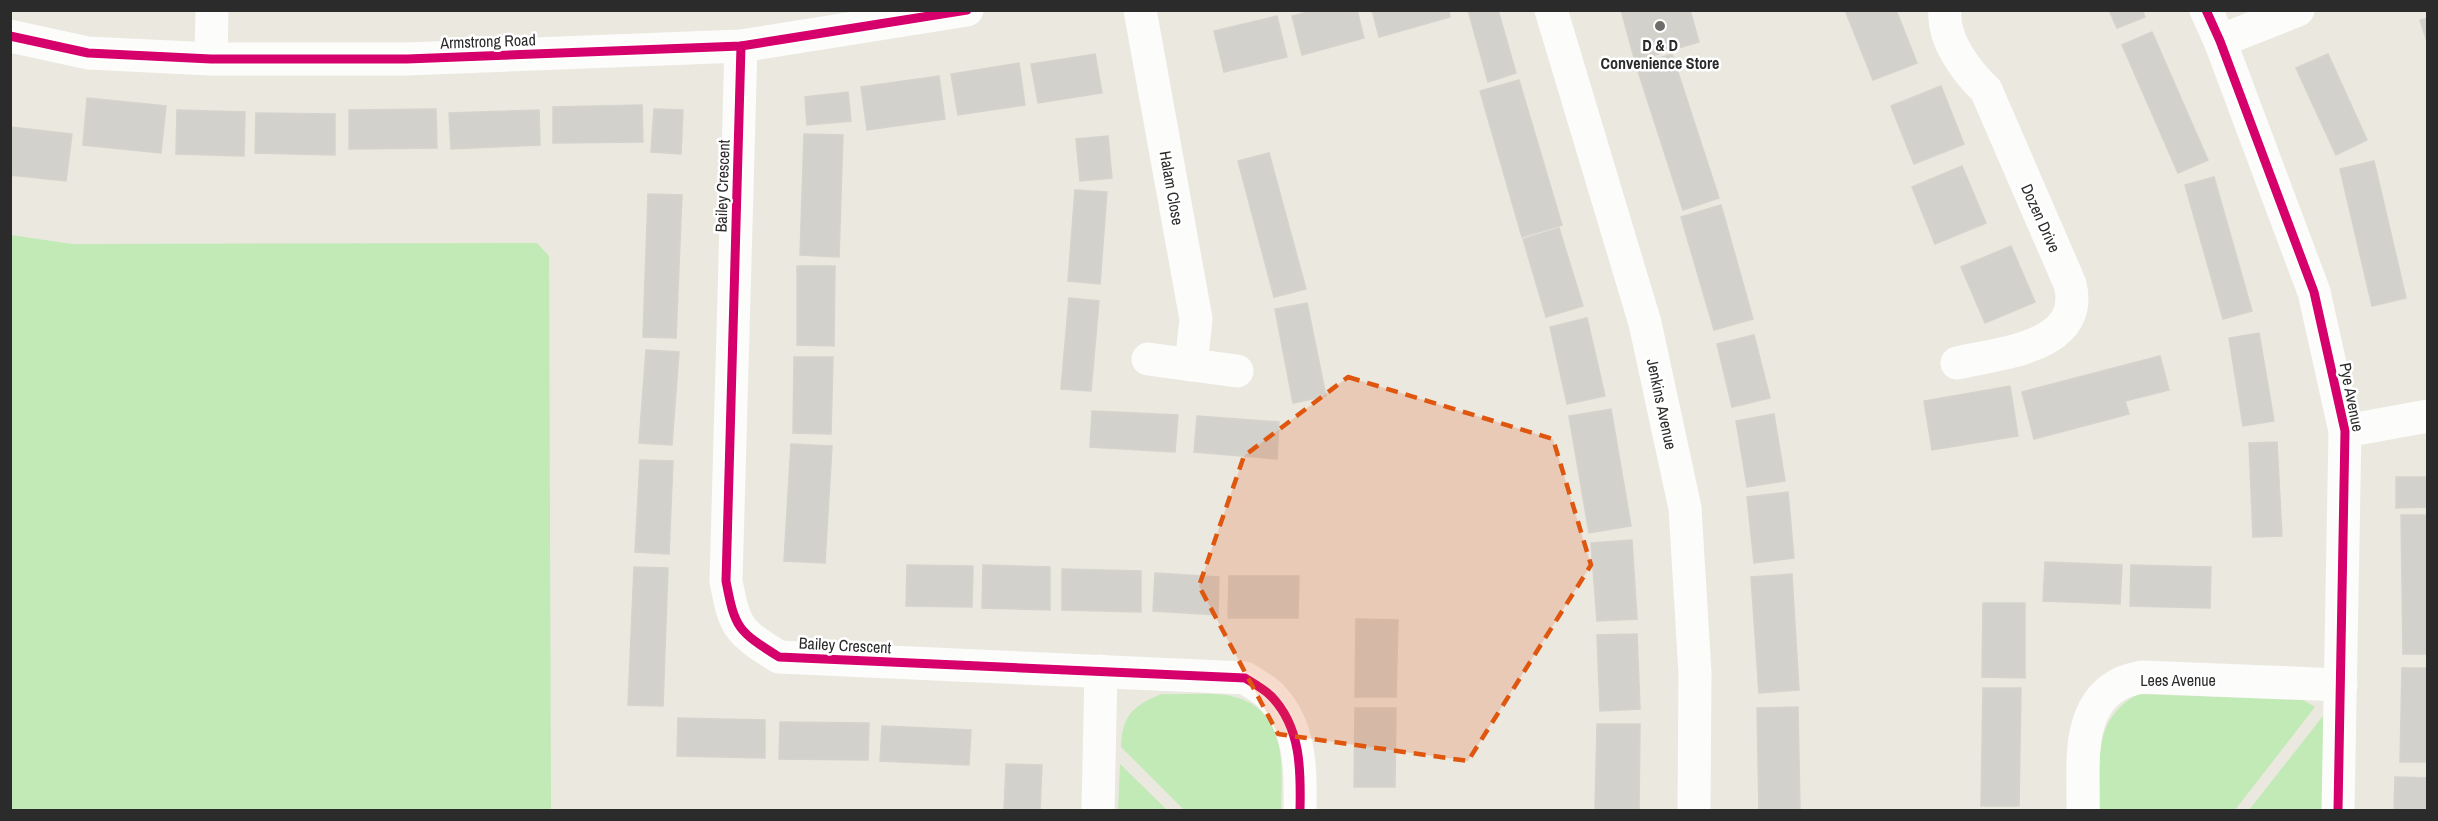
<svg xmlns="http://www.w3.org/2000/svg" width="2438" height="821" font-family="'Archivo Narrow',sans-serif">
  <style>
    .green { fill: #c1eab6 }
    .building { fill: #d3d1cc; stroke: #d5d3cc; stroke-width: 1.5 }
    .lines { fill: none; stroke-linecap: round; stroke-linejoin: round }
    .minor { stroke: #fcfcfa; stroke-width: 33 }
    .cycleway-casing { stroke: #fff; stroke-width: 13 }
    .cycleway { stroke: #d6006c; stroke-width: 9 }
    .marked { fill: #df570e; fill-opacity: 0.2; stroke: #df570e; stroke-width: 4.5; stroke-dasharray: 12 8; stroke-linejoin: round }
    .poi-dot { fill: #6e6d6a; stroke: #fff; stroke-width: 2 }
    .labels { text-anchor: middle; stroke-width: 5; stroke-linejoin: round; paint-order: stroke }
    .street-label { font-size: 16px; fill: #2b2b2b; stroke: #fff }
    .poi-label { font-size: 16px; font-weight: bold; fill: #2b2b2b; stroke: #fff }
  </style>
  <rect width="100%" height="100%" fill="#ebe8e0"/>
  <!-- green -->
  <g class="green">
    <path d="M11,235L72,244L537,243L549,256L551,810H11Z"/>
    <path d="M1162,694C1183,695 1211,692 1231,696C1288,709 1282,766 1281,810H1184L1121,747C1122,716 1133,705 1162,694Z"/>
    <path d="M2138,694L2303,700L2315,707L2235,810H2100C2101,763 2090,721 2138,694Z"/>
    <path d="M2323,716L2325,810H2249Z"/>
    <path d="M1120,764L1167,810H1118Z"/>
  </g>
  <!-- building -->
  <g class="building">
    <path d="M1315,10H1357L1364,38L1302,55L1292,16Z"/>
    <path d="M1372,10H1449L1450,17L1379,37Z"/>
    <path d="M1468,10H1498L1516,73L1488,82Z"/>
    <path d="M1621,10H1690L1699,42L1635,61Z"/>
    <path d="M1845,10H1896L1917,63L1873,80Z"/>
    <path d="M2109,10H2142L2145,17L2117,28Z"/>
    <path d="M1277,16L1287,57L1224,72L1214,31Z"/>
    <path d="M2428,18V45L2420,20Z"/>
    <path d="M2152,32L2208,160L2178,173L2122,45Z"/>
    <path d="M1095,54L1102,93L1038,103L1031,64Z"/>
    <path d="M1672,54L1719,198L1683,210L1636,65Z"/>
    <path d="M2328,54L2367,140L2336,155L2296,68Z"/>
    <path d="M1019,63L1025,105L958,115L951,74Z"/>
    <path d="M939,76L945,119L867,130L861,87Z"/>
    <path d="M1519,80L1562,225L1522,237L1480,91Z"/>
    <path d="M1941,86L1964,144L1914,164L1891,106Z"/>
    <path d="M848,92L851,121L807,125L805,97Z"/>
    <path d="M87,98L166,106L161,153L83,145Z"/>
    <path d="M642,105L643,142L553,143V107Z"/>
    <path d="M436,109L437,148L349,149V110Z"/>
    <path d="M654,109L683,110L681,154L651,152Z"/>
    <path d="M177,110L245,112L244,156L176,154Z"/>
    <path d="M539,110L540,145L451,149L449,113Z"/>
    <path d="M256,113L335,114V155L255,153Z"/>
    <path d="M10,127L72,134L66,181L10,175Z"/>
    <path d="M804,134L843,135L839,257L800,255Z"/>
    <path d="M1108,136L1112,178L1080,181L1076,139Z"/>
    <path d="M1269,153L1306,289L1274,297L1238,161Z"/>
    <path d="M2374,161L2406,298L2372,306L2340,169Z"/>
    <path d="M1962,166L1986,223L1935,244L1912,187Z"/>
    <path d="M2214,177L2252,311L2223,319L2185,185Z"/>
    <path d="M1075,190L1107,192L1100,284L1068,281Z"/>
    <path d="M648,194L682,195L676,338L643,337Z"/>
    <path d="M1721,205L1753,319L1714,330L1681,217Z"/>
    <path d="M1559,228L1583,306L1546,317L1523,239Z"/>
    <path d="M2011,246L2035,302L1985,323L1961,267Z"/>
    <path d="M797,266H835L834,346L797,345Z"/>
    <path d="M1069,298L1099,301L1091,391L1061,389Z"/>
    <path d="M1307,303L1326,396L1293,403L1275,309Z"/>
    <path d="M1587,318L1605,396L1567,404L1550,327Z"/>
    <path d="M2259,333L2274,421L2243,426L2229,338Z"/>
    <path d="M1754,335L1770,398L1732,407L1717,344Z"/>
    <path d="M646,350L679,352L672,445L639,443Z"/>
    <path d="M2160,356L2169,390L2125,401L2129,414L2034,439L2022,392Z"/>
    <path d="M794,357H833L831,434L793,433Z"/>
    <path d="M2010,386L2018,436L1932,450L1924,401Z"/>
    <path d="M1611,409L1631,526L1589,533L1569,416Z"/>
    <path d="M1092,411L1178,415L1175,452L1090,447Z"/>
    <path d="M1774,414L1785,481L1747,487L1736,421Z"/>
    <path d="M1197,416L1279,422L1277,459L1194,452Z"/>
    <path d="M2277,442L2282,536L2253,537L2249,443Z"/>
    <path d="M791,444L832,446L825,563L784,561Z"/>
    <path d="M640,460L673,461L669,554L635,552Z"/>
    <path d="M2396,477H2428V507L2396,508Z"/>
    <path d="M1788,492L1794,558L1754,563L1747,497Z"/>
    <path d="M2401,515H2428V654H2403Z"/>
    <path d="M1632,540L1637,619L1597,621L1591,543Z"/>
    <path d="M2045,562L2122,565L2120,604L2043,601Z"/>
    <path d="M907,565L973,566L972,607L906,606Z"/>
    <path d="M983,565L1050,567V610L982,608Z"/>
    <path d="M2131,565L2211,567L2210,608L2130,606Z"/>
    <path d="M634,567L668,568L663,706L628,705Z"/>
    <path d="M1062,569L1141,571V612L1062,610Z"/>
    <path d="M1155,573L1219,577L1218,615L1153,611Z"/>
    <path d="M1792,574L1799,690L1759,693L1751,577Z"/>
    <path d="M1229,576H1299L1298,618H1228Z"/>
    <path d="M1983,603H2025V678L1982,677Z"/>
    <path d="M1356,619L1398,620L1396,697H1355Z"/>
    <path d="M1637,634L1640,709L1600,711L1597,635Z"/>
    <path d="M2402,668H2428V762H2400Z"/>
    <path d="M1983,688H2021L2019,806H1981Z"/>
    <path d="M1798,707L1800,810H1759L1757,708Z"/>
    <path d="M1355,708H1396L1395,787H1354Z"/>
    <path d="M678,718L765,720V758L677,756Z"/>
    <path d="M780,722L869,723L868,760L779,759Z"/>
    <path d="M1597,724H1640L1639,810H1595Z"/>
    <path d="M882,726L971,730L969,765L880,761Z"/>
    <path d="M1006,764L1042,765L1040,810H1004Z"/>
    <path d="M2395,777L2428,778V810H2394Z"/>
  </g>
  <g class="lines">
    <!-- minor -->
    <g class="minor">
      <path d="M1140,10L1196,319L1191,365"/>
      <path d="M1551,10L1645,323L1685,508L1695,673L1694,810"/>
      <path d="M1945,10C1942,39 1966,71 1986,90L2070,284C2086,348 1999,353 1957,363"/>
      <path d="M2206,10L2220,41L2314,292L2345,431L2338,810"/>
      <path d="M10,36L88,53L211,59H407L741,46L967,10"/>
      <path d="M2220,41L2298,10"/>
      <path d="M741,46L726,581C735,629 738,631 779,657L1245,678C1253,683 1264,689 1271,696C1301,727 1301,770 1300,810"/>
      <path d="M211,59L212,10"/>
      <path d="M1148,359L1237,371"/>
      <path d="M2345,431L2428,416"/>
      <path d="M1098,810L1101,671"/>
      <path d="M2083,810C2084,770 2075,711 2116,686C2123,681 2134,679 2142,677L2341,685"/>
    </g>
    <defs>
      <g id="cycleway">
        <path d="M2206,10L2220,41L2314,292L2345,431L2338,810"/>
        <path d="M10,36L88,53L211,59H407L741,46L967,10"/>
        <path d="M741,46L726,581C735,629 738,631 779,657L1245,678C1253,683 1264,689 1271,696C1301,727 1301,770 1300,810"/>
      </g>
    </defs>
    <!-- cycleway casing -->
    <use href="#cycleway" class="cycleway-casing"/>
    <!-- cycleway -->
    <use href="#cycleway" class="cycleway"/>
  </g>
  <!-- marked area -->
  <path class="marked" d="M1348,377L1553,439L1591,565L1468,761L1278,734L1199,586L1244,456Z"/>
  <!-- markers -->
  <circle class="poi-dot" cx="1660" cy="26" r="6"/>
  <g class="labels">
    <!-- street labels -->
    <g class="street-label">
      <text transform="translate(488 41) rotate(-2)" y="6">Armstrong Road</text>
      <text transform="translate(722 186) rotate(-88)" y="6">Bailey Crescent</text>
      <text transform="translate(1172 188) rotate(80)" y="6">Halam Close</text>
      <text transform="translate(2041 218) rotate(66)" y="6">Dozen Drive</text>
      <text transform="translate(2352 397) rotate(79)" y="6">Pye Avenue</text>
      <text transform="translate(1662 404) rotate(78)" y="6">Jenkins Avenue</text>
      <text transform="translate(845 645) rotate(3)" y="6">Bailey Crescent</text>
      <text x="2178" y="686">Lees Avenue</text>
    </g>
    <!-- poi labels -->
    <g class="poi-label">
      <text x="1660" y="51">D &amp; D<tspan x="1660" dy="18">Convenience Store</tspan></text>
    </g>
  </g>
  <!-- border -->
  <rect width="2438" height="821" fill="none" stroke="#2b2b2b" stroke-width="24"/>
</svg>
